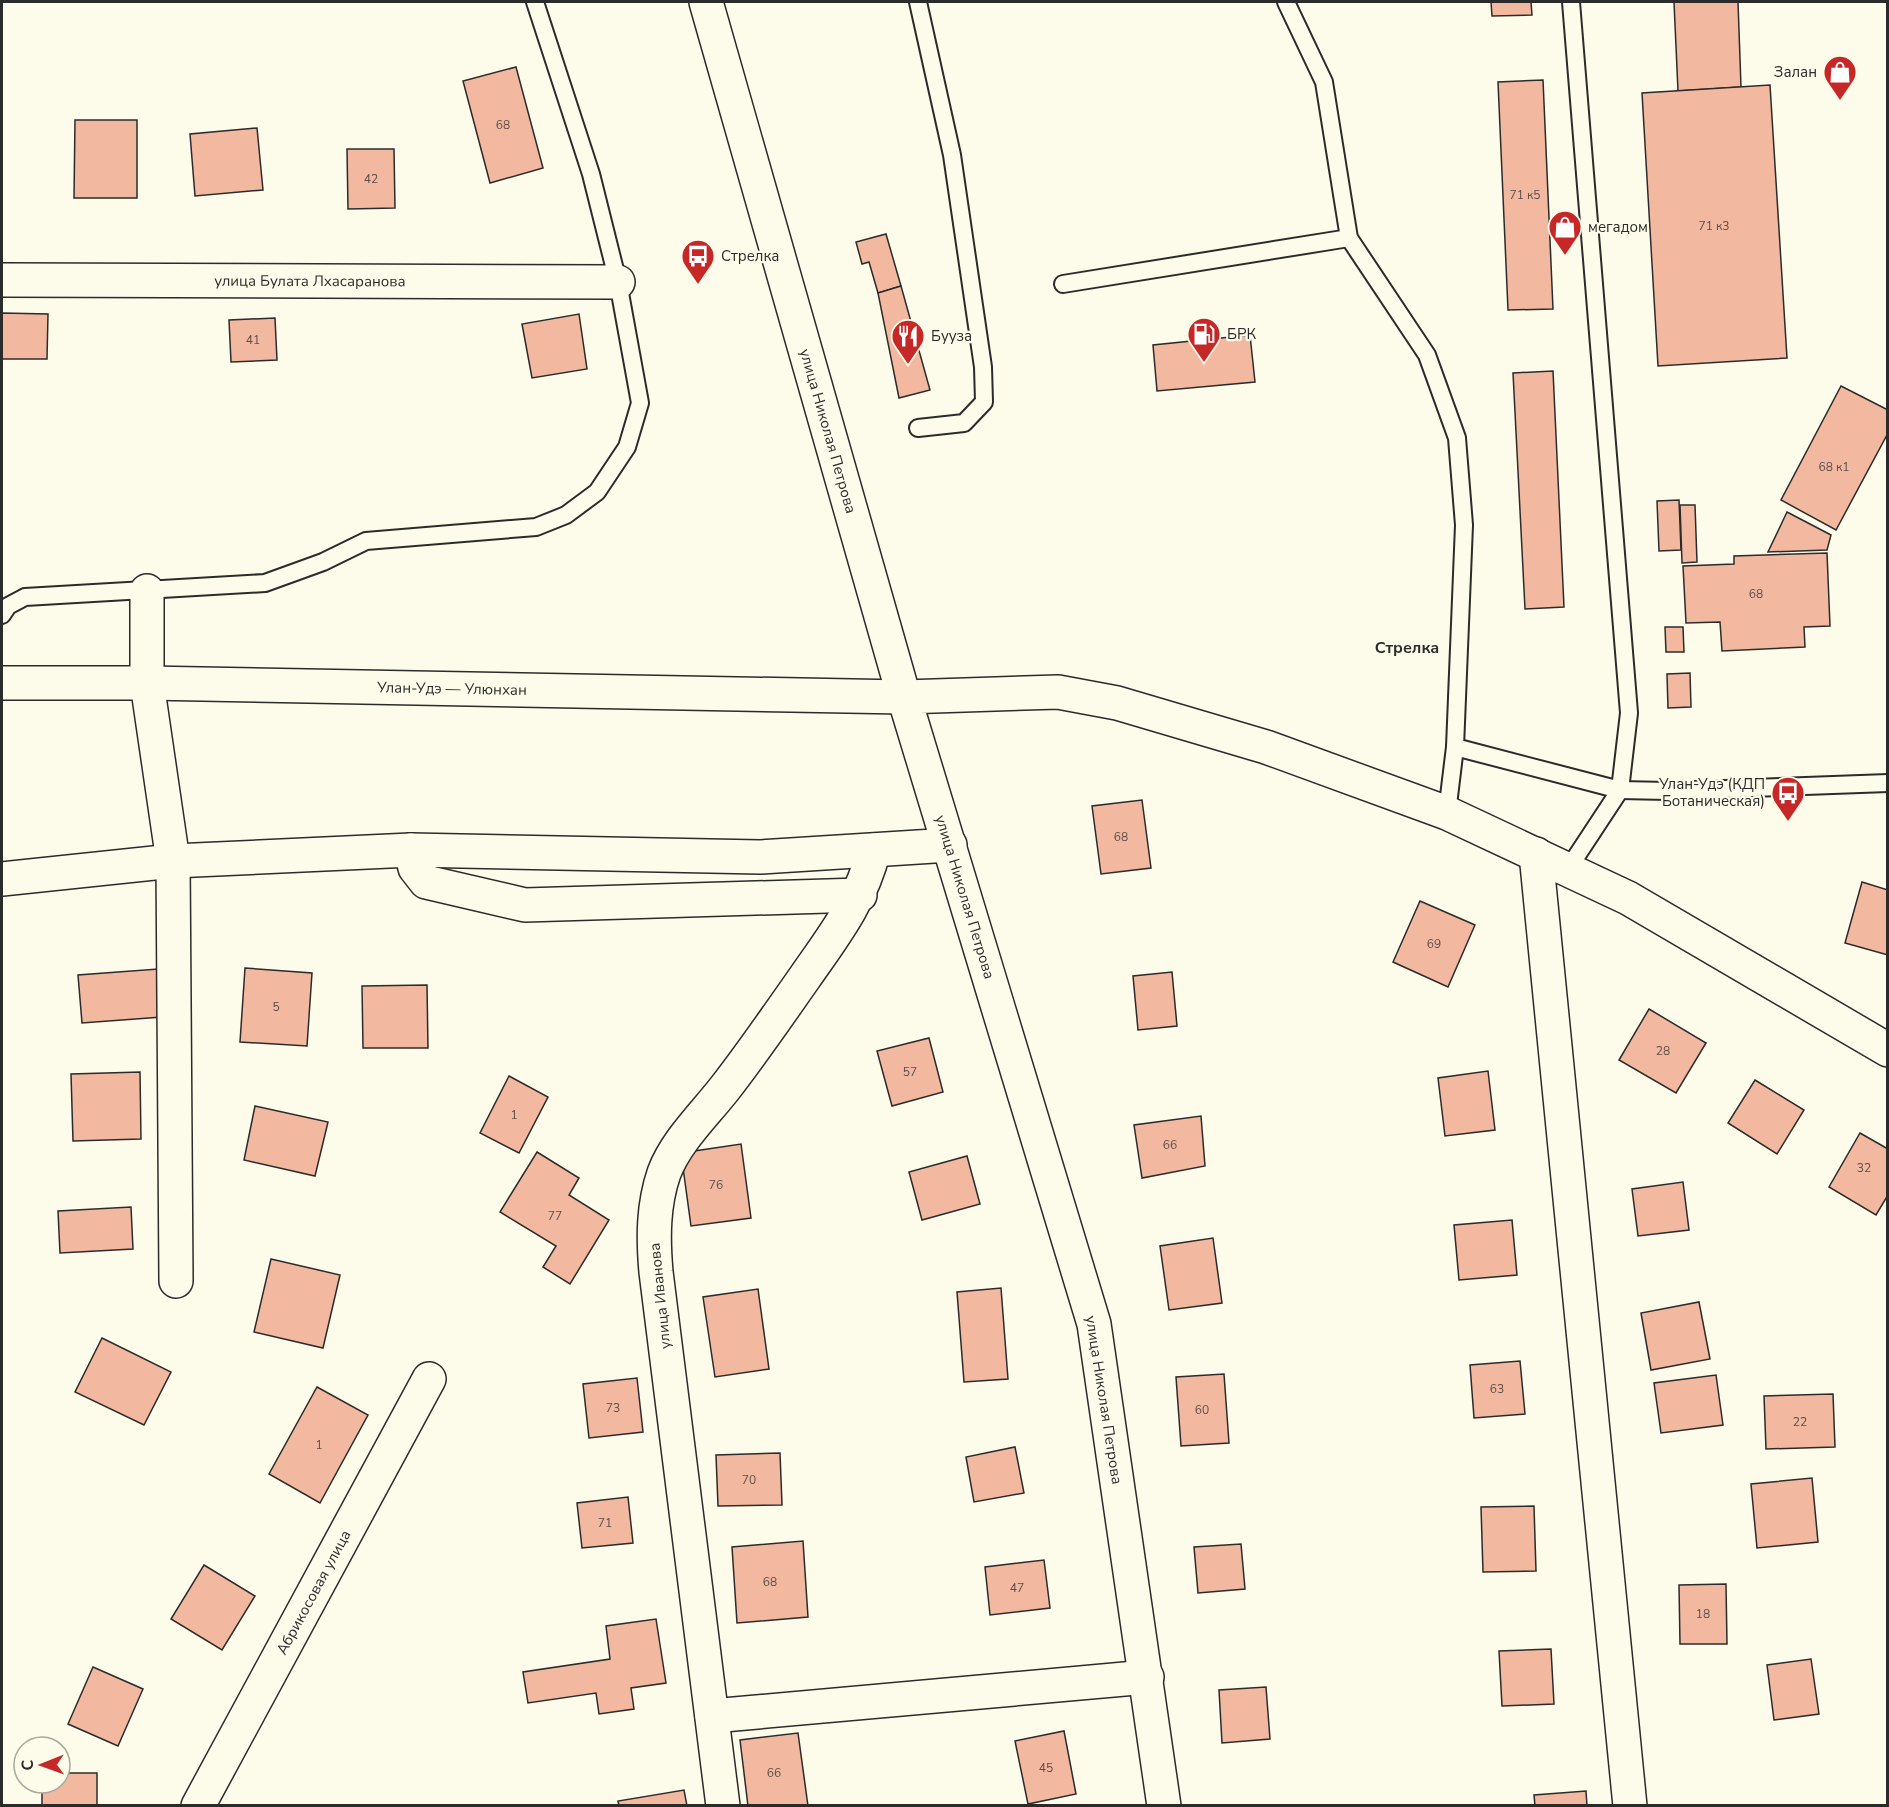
<svg xmlns="http://www.w3.org/2000/svg" width="1889" height="1807" font-family="'Nunito Sans',sans-serif">
  <style>
    .building { fill: #f2b8a0; stroke: #2b2b2b; stroke-width: 1.5 }
    .lines { fill: none; stroke-linecap: round; stroke-linejoin: round }
    .service-casing { stroke: #2b2b2b; stroke-width: 20 }
    .minor-casing { stroke: #2b2b2b; stroke-width: 36 }
    .secondary-casing { stroke: #2b2b2b; stroke-width: 36 }
    .primary-casing { stroke: #2b2b2b; stroke-width: 36 }
    .service { stroke: #fdfbea; stroke-width: 16 }
    .minor { stroke: #fdfbea; stroke-width: 33 }
    .secondary { stroke: #fdfbea; stroke-width: 33 }
    .primary { stroke: #fdfbea; stroke-width: 33 }
    .labels { text-anchor: middle; stroke-width: 4.5; stroke-linejoin: round; paint-order: stroke }
    .number-label { font-size: 12px; fill: #5d4e48 }
    .poi-label { font-size: 15px; fill: #2b2b2b; stroke: #fdfbea; text-anchor: start }
    .street-label { font-size: 15px; fill: #2b2b2b; stroke: #fdfbea }
    .neighbourhood-label { font-size: 16px; font-weight: bold; fill: #2b2b2b; stroke: #fdfbea }
  </style>
  <rect width="100%" height="100%" fill="#fdfbea"/>
  <!-- building -->
  <g class="building">
    <path d="M1491,2H1531L1532,15L1492,16Z"/>
    <path d="M1674,2H1738L1741,87L1678,91Z"/>
    <path d="M516,67L543,168L490,183L463,81Z"/>
    <path d="M1543,80L1553,309L1508,310L1498,82Z"/>
    <path d="M1770,85L1787,358L1658,366L1642,93Z"/>
    <path d="M75,120H137V198H74Z"/>
    <path d="M257,128L263,190L195,196L190,134Z"/>
    <path d="M347,149H394L395,208L348,209Z"/>
    <path d="M886,234L901,286L878,293L869,262L862,264L856,242Z"/>
    <path d="M901,286L930,390L899,398L878,293Z"/>
    <path d="M2,313L48,314L47,359H2Z"/>
    <path d="M579,314L587,369L532,378L522,324Z"/>
    <path d="M275,318L277,360L231,362L229,320Z"/>
    <path d="M1250,335L1255,382L1157,391L1153,345Z"/>
    <path d="M1553,371L1564,607L1525,609L1513,373Z"/>
    <path d="M1841,386L1888,410V433L1836,530L1781,500Z"/>
    <path d="M1679,500L1681,550L1659,551L1657,501Z"/>
    <path d="M1680,505H1695L1697,562L1682,563Z"/>
    <path d="M1787,512L1831,535L1827,550L1768,552Z"/>
    <path d="M1827,553L1830,626L1804,627L1805,647L1722,651L1720,622L1686,623L1683,566L1734,564V556Z"/>
    <path d="M1665,627H1683L1684,652H1666Z"/>
    <path d="M1690,673L1691,707L1668,708L1667,674Z"/>
    <path d="M1142,800L1151,868L1101,874L1092,806Z"/>
    <path d="M1862,882L1888,890V955L1845,943Z"/>
    <path d="M1420,901L1475,925L1448,987L1393,962Z"/>
    <path d="M245,968L312,973L307,1046L240,1042Z"/>
    <path d="M158,969L162,1017L82,1023L78,975Z"/>
    <path d="M1172,972L1177,1026L1138,1030L1133,976Z"/>
    <path d="M427,985L428,1048H363L362,986Z"/>
    <path d="M1649,1009L1706,1043L1676,1093L1619,1060Z"/>
    <path d="M929,1038L943,1092L892,1106L877,1051Z"/>
    <path d="M1488,1071L1495,1130L1445,1136L1438,1078Z"/>
    <path d="M140,1072L141,1139L73,1141L71,1074Z"/>
    <path d="M509,1076L548,1097L519,1153L480,1133Z"/>
    <path d="M1755,1080L1804,1110L1777,1154L1728,1123Z"/>
    <path d="M255,1106L328,1122L315,1176L244,1160Z"/>
    <path d="M1201,1116L1205,1166L1142,1178L1134,1125Z"/>
    <path d="M1860,1133L1888,1149V1195L1876,1215L1829,1187Z"/>
    <path d="M741,1144L751,1218L691,1226L681,1153Z"/>
    <path d="M537,1152L579,1178L569,1195L609,1220L570,1284L543,1267L556,1246L500,1212Z"/>
    <path d="M967,1156L980,1204L922,1220L909,1172Z"/>
    <path d="M1683,1182L1689,1230L1638,1236L1632,1189Z"/>
    <path d="M131,1207L133,1249L60,1253L58,1211Z"/>
    <path d="M1512,1220L1517,1275L1459,1280L1454,1225Z"/>
    <path d="M1213,1238L1222,1303L1169,1310L1160,1246Z"/>
    <path d="M271,1259L340,1275L323,1348L254,1332Z"/>
    <path d="M1001,1288L1008,1379L964,1382L957,1292Z"/>
    <path d="M758,1289L769,1369L715,1377L703,1297Z"/>
    <path d="M1699,1302L1710,1359L1651,1370L1641,1313Z"/>
    <path d="M102,1338L171,1372L144,1425L75,1392Z"/>
    <path d="M1520,1361L1525,1414L1474,1418L1470,1365Z"/>
    <path d="M1224,1374L1229,1443L1181,1446L1176,1377Z"/>
    <path d="M1716,1375L1723,1425L1661,1433L1654,1383Z"/>
    <path d="M637,1378L643,1432L589,1438L583,1384Z"/>
    <path d="M317,1387L368,1415L320,1503L269,1474Z"/>
    <path d="M1833,1394L1835,1447L1766,1449L1764,1396Z"/>
    <path d="M1015,1447L1024,1493L974,1502L966,1457Z"/>
    <path d="M780,1453L782,1505L718,1506L716,1455Z"/>
    <path d="M1812,1478L1818,1542L1757,1548L1751,1484Z"/>
    <path d="M628,1497L633,1543L582,1548L577,1503Z"/>
    <path d="M1534,1506L1536,1571L1483,1572L1481,1507Z"/>
    <path d="M803,1541L808,1617L737,1623L732,1547Z"/>
    <path d="M1241,1544L1245,1589L1198,1593L1194,1547Z"/>
    <path d="M1044,1560L1050,1608L990,1615L985,1567Z"/>
    <path d="M204,1565L255,1596L222,1650L171,1619Z"/>
    <path d="M1726,1584L1727,1644H1680L1679,1585Z"/>
    <path d="M656,1619L666,1683L631,1688L634,1709L599,1714L596,1693L528,1703L523,1672L610,1659L606,1626Z"/>
    <path d="M1551,1649L1554,1704L1502,1706L1499,1651Z"/>
    <path d="M1811,1659L1819,1714L1774,1720L1767,1665Z"/>
    <path d="M93,1667L143,1689L118,1746L68,1724Z"/>
    <path d="M1266,1687L1270,1739L1222,1743L1219,1690Z"/>
    <path d="M1064,1731L1076,1794L1028,1804L1015,1741Z"/>
    <path d="M798,1733L808,1806H748L740,1740Z"/>
    <path d="M60,1773H97V1806H42V1783H60Z"/>
    <path d="M684,1790L687,1806H619L618,1801Z"/>
    <path d="M1586,1791L1587,1806H1535L1534,1795Z"/>
  </g>
  <g class="lines">
    <defs>
      <g id="service">
        <path d="M918,2L952,155L983,367L984,402L964,423L918,428"/>
        <path d="M1286,2L1324,82L1349,238L1427,355L1457,438L1464,525L1455,747L1447,813"/>
        <path d="M1063,284L1349,238"/>
        <path d="M2,615L8,606L25,597L265,583L323,562L366,541L536,527L566,515L597,492L627,447L640,403L618,282L591,174L535,2"/>
        <path d="M1455,747L1620,790L1668,791L1888,783"/>
        <path d="M1568,869L1620,790L1629,713L1571,2"/>
      </g>
      <g id="minor">
        <path id="s1" d="M2,280L618,282"/>
        <path d="M147,591V683L173,861L176,1281"/>
        <path d="M411,850L760,857L950,845"/>
        <path d="M1536,854L1630,1806"/>
        <path d="M2,879L173,861L411,850L415,868L426,882L525,905L860,895"/>
        <path d="M712,1716L1147,1677"/>
        <path id="s2" d="M198,1806L429,1379"/>
        <path d="M723,1806L656,1272C653,1238 653,1205 664,1173C676,1141 704,1115 725,1088C753,1052 779,1014 805,977C835,934 861,901 874,850"/>
      </g>
      <path id="secondary" d="M1164,1806L1094,1324L904,697L1058,692L1117,703L1266,747L1447,813L1628,898L1888,1050"/>
      <g id="primary">
        <path id="s3" d="M2,683H147L904,697L706,2"/>
      </g>
    </defs>
    <!-- service casing -->
    <use href="#service" class="service-casing"/>
    <!-- minor casing -->
    <use href="#minor" class="minor-casing"/>
    <!-- secondary casing -->
    <use href="#secondary" class="secondary-casing"/>
    <!-- primary casing -->
    <use href="#primary" class="primary-casing"/>
    <!-- service -->
    <use href="#service" class="service"/>
    <!-- minor -->
    <use href="#minor" class="minor"/>
    <!-- secondary -->
    <use href="#secondary" class="secondary"/>
    <!-- primary -->
    <use href="#primary" class="primary"/>
  </g>
  <!-- icons -->
  <defs>
    <symbol id="shop-pin" viewBox="-11 -11 22 30"><path d="M0 17L-7.5 6A9.5 9.5 0 1 1 7.5 6Z" fill="#c62828" stroke="#fdfbea"/><path d="M-5-2.5h2.3a2.7 3.5 0 0 1 5.4 0H5L5.5 6h-11ZM-1.5-2.5h3a1.5 2.3 0 0 0-3 0Z" fill="#fff"/></symbol>
    <symbol id="bus-pin" viewBox="-11 -11 22 30"><path d="M0 17L-7.5 6A9.5 9.5 0 1 1 7.5 6Z" fill="#c62828" stroke="#fdfbea"/><path d="M-5-6H5V4H4V6H2V4H-2V6H-4V4H-5ZM-3.5-4V0h7V-4ZM-3.5 1.2v1.5H-2V1.2ZM2 1.2v1.5H3.5V1.2Z" fill="#fff"/></symbol>
    <symbol id="fuel-pin" viewBox="-11 -11 22 30"><path d="M0 17L-7.5 6A9.5 9.5 0 1 1 7.5 6Z" fill="#c62828" stroke="#fdfbea"/><path d="M-5.5-6h7V0h2V4h1.3V-2.5L3-4.5l.8-.8L6-3V5H2.5V1h-1V6h-7ZM-4.2-4.7v3.2H.2V-4.7Z" fill="#fff"/></symbol>
    <symbol id="restaurant-pin" viewBox="-11 -11 22 30"><path d="M0 17L-7.5 6A9.5 9.5 0 1 1 7.5 6Z" fill="#c62828" stroke="#fdfbea"/><path d="M-5-6h1v4h1v-4h1v4h1v-4h1v5L-1.5 .5V6h-2V.5L-5-1ZM5-6V6H3V1.5H1.5Q1.5-4 5-6Z" fill="#fff"/></symbol>
  </defs>
  <g fill-rule="evenodd">
    <use href="#shop-pin" x="1821" y="53" width="38" height="52"/>
    <use href="#shop-pin" x="1546" y="208" width="38" height="52"/>
    <use href="#bus-pin" x="679" y="237" width="38" height="52"/>
    <use href="#fuel-pin" x="1185" y="315" width="38" height="52"/>
    <use href="#restaurant-pin" x="889" y="317" width="38" height="52"/>
    <use href="#bus-pin" x="1769" y="774" width="38" height="52"/>
  </g>
  <g class="labels">
    <!-- number labels -->
    <g class="number-label">
      <text x="503" y="129">68</text>
      <text x="371" y="183">42</text>
      <text x="1525" y="199">71 к5</text>
      <text x="1714" y="230">71 к3</text>
      <text x="253" y="344">41</text>
      <text x="1834" y="471">68 к1</text>
      <text x="1756" y="598">68</text>
      <text x="1121" y="841">68</text>
      <text x="1434" y="948">69</text>
      <text x="276" y="1011">5</text>
      <text x="1663" y="1055">28</text>
      <text x="910" y="1076">57</text>
      <text x="514" y="1119">1</text>
      <text x="1170" y="1149">66</text>
      <text x="1864" y="1172">32</text>
      <text x="716" y="1189">76</text>
      <text x="555" y="1220">77</text>
      <text x="1497" y="1393">63</text>
      <text x="613" y="1412">73</text>
      <text x="1202" y="1414">60</text>
      <text x="1800" y="1426">22</text>
      <text x="319" y="1449">1</text>
      <text x="749" y="1484">70</text>
      <text x="605" y="1527">71</text>
      <text x="770" y="1586">68</text>
      <text x="1017" y="1592">47</text>
      <text x="1703" y="1618">18</text>
      <text x="1046" y="1772">45</text>
      <text x="774" y="1777">66</text>
    </g>
    <!-- poi labels -->
    <g class="poi-label">
      <text x="1817" y="77" text-anchor="end">Залан</text>
      <text x="1588" y="232">мегадом</text>
      <text x="721" y="261">Стрелка</text>
      <text x="1227" y="339">БРК</text>
      <text x="931" y="341">Бууза</text>
      <text x="1765" y="789" text-anchor="end">Улан-Удэ (КДП<tspan x="1765" dy="17">Ботаническая)</tspan></text>
    </g>
    <!-- street labels -->
    <g class="street-label">
      <text dy="5" stroke="none"><textPath href="#s1" startOffset="308">улица Булата Лхасаранова</textPath></text>
      <text transform="translate(828 431) rotate(74)" y="5">улица Николая Петрова</text>
      <text dy="5" stroke="none"><textPath href="#s3" startOffset="450">Улан-Удэ — Улюнхан</textPath></text>
      <text transform="translate(965 897) rotate(73)" y="5">улица Николая Петрова</text>
      <text transform="translate(660 1296) rotate(-96)" y="5">улица Иванова</text>
      <text transform="translate(1104 1400) rotate(81)" y="5">улица Николая Петрова</text>
      <text dy="5" stroke="none"><textPath href="#s2" startOffset="243">Абрикосовая улица</textPath></text>
    </g>
    <!-- neighbourhood labels -->
    <g class="neighbourhood-label">
      <text x="1407" y="653">Стрелка</text>
    </g>
  </g>
  <!-- border -->
  <rect width="1889" height="1807" fill="none" stroke="#2b2b2b" stroke-width="6"/>
  <!-- north arrow -->
  <g transform="translate(42 1765) rotate(269)"><circle r="28" fill="#fdfbea" stroke="#a9a89e" stroke-width="1.5"/>
  <path d="M0-4.5L10 22L0 15L-10 22Z" fill="#c62828"/>
  <text y="-9" font-size="16" font-weight="bold" text-anchor="middle" fill="#2b2b2b">С</text>
  </g>
</svg>
